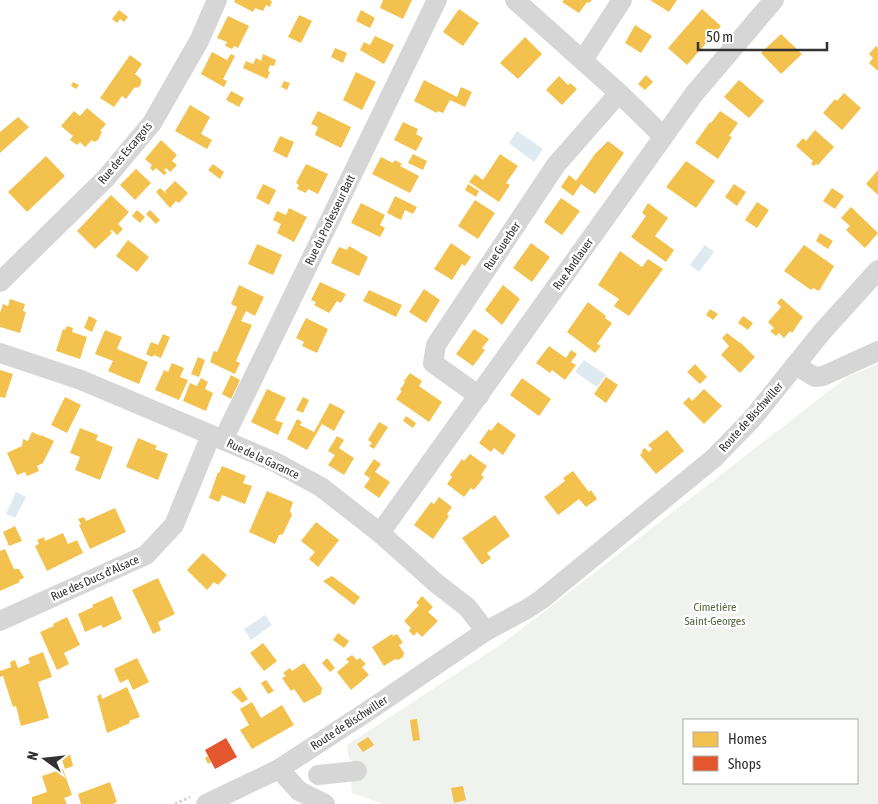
<svg xmlns="http://www.w3.org/2000/svg" width="878" height="804" font-family="'Asap Condensed',sans-serif">
  <style>
    .green { fill: #f0f3ed; fill-rule: evenodd }
    .water { fill: #dfe9f0 }
    .homes { fill: #f2c14e }
    .shops { fill: #e4572e }
    .lines { fill: none; stroke-linecap: round; stroke-linejoin: round }
    .path { stroke: #d4d4d4; stroke-width: 3; stroke-dasharray: 2.5 2.5; stroke-linecap: butt }
    .minor { stroke: #d6d6d6; stroke-width: 20 }
    .labels { text-anchor: middle; stroke-width: 5; stroke-linejoin: round; paint-order: stroke }
    .street-label { font-size: 12px; fill: #323232; stroke: #fff }
    .park-label { font-size: 12px; fill: #546944; stroke: #fff }
  </style>
  <rect width="100%" height="100%" fill="#fff"/>
  <!-- green -->
  <path class="green" d="M878,364V804H383L352,793L351,782L354,781V762L349,759L347,745L500,645L532,621L847,377ZM684,720H857V783H684Z"/>
  <!-- water -->
  <g class="water">
    <path d="M517,131L543,149L534,162L509,143Z"/>
    <path d="M705,245L714,252L699,272L690,265Z"/>
    <path d="M584,360L606,375L597,387L575,372Z"/>
    <path d="M16,492L26,497L15,518L6,514Z"/>
    <path d="M265,615L272,625L251,640L244,629Z"/>
  </g>
  <!-- homes -->
  <g class="homes">
    <path d="M235,0H269L272,1L270,7L266,5L263,11L255,8L253,12L234,2Z"/>
    <path d="M383,0H412L403,19L380,8Z"/>
    <path d="M564,0H592L589,3L587,2L579,13L562,2Z"/>
    <path d="M650,0H677L669,12Z"/>
    <path d="M459,9L479,23L463,46L443,32Z"/>
    <path d="M702,9L721,26L687,65L668,48Z"/>
    <path d="M119,10L128,17L124,22L120,19L117,23L112,19Z"/>
    <path d="M361,10L375,18L370,28L356,21Z"/>
    <path d="M299,15L312,21L301,43L288,37Z"/>
    <path d="M228,16L249,26L238,48L234,46L232,49L225,46L227,42L217,38Z"/>
    <path d="M635,25L652,36L641,53L625,43Z"/>
    <path d="M781,34L802,54L781,74L761,53Z"/>
    <path d="M375,36L394,45L384,64L360,50L364,42L370,45Z"/>
    <path d="M525,37L542,54L518,79L500,63Z"/>
    <path d="M876,46L878,48V71L869,63L873,58L869,54Z"/>
    <path d="M335,48L347,53L343,63L331,57Z"/>
    <path d="M212,52L227,60L231,54L235,56L223,79L227,81L224,87L201,74Z"/>
    <path d="M263,54L276,60L274,66L270,65L268,71L270,72L267,79L243,68L246,61L253,64L256,58L261,61Z"/>
    <path d="M130,55L142,64L135,74L141,79V84L139,87L134,88L126,99L122,96L114,107L100,98Z"/>
    <path d="M356,72L376,82L362,110L343,100Z"/>
    <path d="M646,75L653,82L645,90L638,84Z"/>
    <path d="M559,76L568,85L570,83L577,89L562,105L546,90Z"/>
    <path d="M424,80L457,97L461,87L472,92L465,107L450,100L443,113L438,111L437,113L414,101Z"/>
    <path d="M739,80L764,101L749,118L724,97Z"/>
    <path d="M284,81L290,83L287,90L281,87Z"/>
    <path d="M73,82L79,85L76,89L71,86Z"/>
    <path d="M231,91L244,98L239,107L226,100Z"/>
    <path d="M844,93L861,108L842,130L823,113L835,99L837,101Z"/>
    <path d="M190,105L210,117L201,134L212,140L207,149L175,131Z"/>
    <path d="M87,108L106,124L100,131L102,132L98,140L94,142L92,140L85,147L80,142L77,145L70,140L73,136L61,126L74,111L80,116Z"/>
    <path d="M318,111L351,127L341,148L315,135L318,127L311,124Z"/>
    <path d="M720,111L738,123L729,136L732,137L718,159L695,143L710,122L711,123Z"/>
    <path d="M18,117L29,127L0,153V132Z"/>
    <path d="M403,122L418,129L416,134L423,138L416,151L394,140Z"/>
    <path d="M815,130L834,147L818,165L816,164L814,166L811,164L813,161L796,146L803,138L806,141Z"/>
    <path d="M280,136L294,142L287,158L273,151Z"/>
    <path d="M161,140L177,155L172,161L177,165L170,172L166,168L164,170L167,173L164,175L156,168L153,171L150,168L152,165L145,159Z"/>
    <path d="M608,141L624,153L595,194L581,184L573,196L561,187L569,175L576,181L595,154Z"/>
    <path d="M413,154L427,161L423,170L408,163Z"/>
    <path d="M500,154L518,166L506,183L510,185L499,202L469,182L475,174L483,180Z"/>
    <path d="M46,156L65,176L27,212L8,192Z"/>
    <path d="M381,157L393,163L395,160L402,164L400,166L419,176L410,193L372,174Z"/>
    <path d="M686,161L715,181L696,208L666,187Z"/>
    <path d="M213,164L224,172L220,179L208,170Z"/>
    <path d="M306,164L328,174L318,194L308,189L306,193L297,189L299,185L296,183Z"/>
    <path d="M136,169L151,183L135,200L120,185Z"/>
    <path d="M878,170V195L866,184Z"/>
    <path d="M175,181L188,193L179,203L176,201L170,208L156,192L160,188L167,194L165,191Z"/>
    <path d="M263,184L276,190L269,205L256,198Z"/>
    <path d="M468,184L479,191L476,197L465,190Z"/>
    <path d="M734,184L746,192L737,206L725,197Z"/>
    <path d="M832,188L844,196L835,209L823,201Z"/>
    <path d="M111,195L129,212L118,224L123,229L117,235L112,230L110,231L112,233L95,249L77,231Z"/>
    <path d="M395,196L417,207L413,214L405,210L401,220L387,213Z"/>
    <path d="M561,198L580,211L562,235L544,222Z"/>
    <path d="M475,200L495,213L478,239L458,226Z"/>
    <path d="M757,202L769,210L757,228L745,220Z"/>
    <path d="M361,203L385,215L380,225L385,228L380,237L351,223Z"/>
    <path d="M648,203L668,218L655,236L674,250L666,262L631,237L646,216L642,213Z"/>
    <path d="M851,207L878,233L865,248L846,230L850,226L841,218Z"/>
    <path d="M289,208L307,217L294,242L277,233L281,224L273,220L277,211L286,215Z"/>
    <path d="M137,210L145,217L140,223L132,216Z"/>
    <path d="M150,210L160,220L156,224L146,214Z"/>
    <path d="M820,233L833,241L828,249L816,241Z"/>
    <path d="M128,240L149,257L137,272L116,256Z"/>
    <path d="M451,243L471,257L465,266L462,264L452,280L434,269Z"/>
    <path d="M531,243L550,257L532,282L513,268Z"/>
    <path d="M257,244L282,255L273,275L248,264Z"/>
    <path d="M804,245L834,266L819,291L813,288L811,290L784,271Z"/>
    <path d="M349,246L368,257L359,276L331,263L339,247L347,250Z"/>
    <path d="M620,251L642,267L648,259L663,269L629,316L614,306L619,299L598,285Z"/>
    <path d="M320,282L346,294L341,303L337,301L329,313L314,305L316,302L311,300Z"/>
    <path d="M239,285L264,297L255,316L246,311L241,321L252,325L236,361L240,363L235,374L210,362L214,351L217,352L237,307L231,304Z"/>
    <path d="M503,285L520,299L502,325L485,310Z"/>
    <path d="M424,289L440,300L426,323L409,312Z"/>
    <path d="M369,290L402,305L396,317L363,301Z"/>
    <path d="M781,298L803,317L792,333L790,331L784,338L779,333L776,336L770,331L774,328L768,322L781,307L777,303Z"/>
    <path d="M10,299L25,304L23,311L26,312L20,333L0,327V313L3,304L8,306Z"/>
    <path d="M588,302L606,316L605,318L612,323L597,344L601,346L595,353L567,332Z"/>
    <path d="M710,309L718,314L713,320L706,315Z"/>
    <path d="M89,316L97,320L92,332L84,328Z"/>
    <path d="M743,316L753,323L748,330L738,323Z"/>
    <path d="M306,318L328,329L317,353L302,346L304,342L296,338Z"/>
    <path d="M67,326L73,328L72,332L87,337L80,359L56,351L63,329L65,330Z"/>
    <path d="M474,329L489,339L482,348L485,350L473,366L456,354Z"/>
    <path d="M105,330L122,337L117,349L148,362L139,384L108,371L113,361L95,354Z"/>
    <path d="M727,333L740,343V342L755,357L740,373L721,355L729,346L722,338Z"/>
    <path d="M163,334L170,337L161,358L154,355L152,357L146,354L151,342L158,345Z"/>
    <path d="M549,346L566,358L571,350L577,354L571,362L576,365L565,380L552,370L550,373L536,363Z"/>
    <path d="M198,357L205,360L199,377L191,374Z"/>
    <path d="M172,363L184,368L180,377L188,380L179,400L155,390L164,370L168,372Z"/>
    <path d="M695,364L707,377L700,384L687,372Z"/>
    <path d="M0,370L13,374L5,398L0,397Z"/>
    <path d="M410,373L422,381L419,386L442,402L429,422L396,399L402,391L400,390L405,382L404,381Z"/>
    <path d="M231,375L240,380L231,399L222,394Z"/>
    <path d="M606,377L618,385L606,403L594,394Z"/>
    <path d="M201,378L208,382L205,389L213,393L206,411L183,401L190,383L197,386Z"/>
    <path d="M522,378L551,399L539,416L510,395Z"/>
    <path d="M267,389L286,398L275,420L283,423L278,435L251,422Z"/>
    <path d="M704,389L722,406L704,424L683,403L689,397L692,401Z"/>
    <path d="M65,397L81,405L67,433L51,425Z"/>
    <path d="M303,397L309,400L303,413L296,410Z"/>
    <path d="M330,403L345,411L334,431L322,424L307,450L287,439L297,419L302,422L300,425L314,432Z"/>
    <path d="M406,416L416,423L413,428L403,421Z"/>
    <path d="M379,422L388,427L374,449L369,446L372,443L368,440Z"/>
    <path d="M498,422L516,435L503,455L494,448L491,452L479,443L489,429L491,431Z"/>
    <path d="M80,428L98,435L96,440L113,447L100,480L75,470L80,457L70,453Z"/>
    <path d="M667,430L684,451L656,474L640,455L643,452L641,451L645,448L649,452L652,449L648,445Z"/>
    <path d="M32,432L41,436V435L54,441L43,463L37,466L39,471L27,476L25,472L17,475L7,453L22,446L23,439L28,441Z"/>
    <path d="M337,436L344,440L339,448L354,458L344,475L328,465L335,455L328,451Z"/>
    <path d="M138,438L157,446L155,449L168,454L158,480L126,467Z"/>
    <path d="M470,454L487,466L481,475L484,477L474,490L471,488L464,497L447,484L452,477L450,475L454,470L462,459L464,461Z"/>
    <path d="M374,459L381,464L375,472L390,482L379,498L364,487L370,478L364,474Z"/>
    <path d="M222,466L246,476L243,483L252,486L245,504L222,495L219,502L209,498L218,472L219,473Z"/>
    <path d="M573,471L589,492L591,490L597,499L586,507L579,499L558,515L544,497L565,481L563,478Z"/>
    <path d="M267,491L293,502L290,511L292,515L283,534L279,535L275,544L249,532Z"/>
    <path d="M439,497L452,507L447,514L449,516L433,539L414,525L431,502L434,504Z"/>
    <path d="M115,508L126,532L90,549L79,525L81,524L78,519L84,517L86,521Z"/>
    <path d="M495,515L510,536L487,553L491,558L482,565L462,538Z"/>
    <path d="M316,522L339,540L318,567L309,559L315,552L301,541Z"/>
    <path d="M15,526L22,541L9,546L3,532Z"/>
    <path d="M63,533L68,544L77,540L83,553L47,571L35,546L39,544L37,540L44,537L45,541Z"/>
    <path d="M5,549L14,569H19L24,578L19,580L20,582L0,591V551Z"/>
    <path d="M203,553L227,575L218,585L214,582L207,590L187,570Z"/>
    <path d="M332,576L360,597L354,605L323,581Z"/>
    <path d="M158,578L175,614L158,622L161,630L153,634L132,590Z"/>
    <path d="M112,596L122,619L103,628L101,625L85,632L78,614L93,607L92,605Z"/>
    <path d="M422,596L433,607L428,612L438,621L422,637L417,632L414,636L409,631L411,628L404,621L419,605L416,603Z"/>
    <path d="M67,617L80,645L64,653L69,664L57,670L40,632L54,626L53,624Z"/>
    <path d="M338,633L349,641L344,648L333,640Z"/>
    <path d="M392,634L393,636L397,634L403,643L399,645L404,653L403,657L398,660L395,659L384,666L372,647Z"/>
    <path d="M263,643L277,661L264,671L250,653Z"/>
    <path d="M43,652L52,677L38,682L49,718L21,726L16,706L13,707L3,676L0,677V671L11,667L10,662L15,660L18,668L30,663L28,658Z"/>
    <path d="M352,655L357,660L360,658L366,664L362,667L369,675L351,690L337,672L349,662L346,659Z"/>
    <path d="M137,658L149,682L133,690L128,679L120,683L114,669Z"/>
    <path d="M327,658L335,668L330,672L322,663Z"/>
    <path d="M304,663L322,688L321,694L304,703L294,689L291,691L282,678L286,676L283,673L290,668L292,671Z"/>
    <path d="M266,680L274,691L268,694L261,683Z"/>
    <path d="M127,687L140,717L129,721L130,723L107,733L97,696L101,694L102,699Z"/>
    <path d="M240,687L248,699L242,703L231,692Z"/>
    <path d="M252,702L261,718L282,705L294,725L252,749L240,730L249,725L240,709Z"/>
    <path d="M417,719L420,740L413,741L410,720Z"/>
    <path d="M368,737L374,745L363,752L357,744Z"/>
    <path d="M70,754L73,766L65,769L61,757Z"/>
    <path d="M208,756L211,762L208,764L205,758Z"/>
    <path d="M63,769L72,795L64,798L67,804H32V797L47,792L42,776Z"/>
    <path d="M110,782L117,802L113,804H81L78,794Z"/>
    <path d="M463,786L466,800L454,803L451,788Z"/>
  </g>
  <!-- shops -->
  <path class="shops" d="M226,738L237,757L215,769L205,750Z"/>
  <g class="lines">
    <!-- path -->
    <path class="path" d="M175,804L190,797"/>
    <!-- minor -->
    <g class="minor">
      <path d="M515,0L619,93L663,136"/>
      <path d="M583,60L622,0"/>
      <path d="M0,282L106,178L152,123L199,41L217,0"/>
      <path d="M0,353L81,380L275,462L321,487L380,533L436,583L467,607L486,631"/>
      <path d="M795,365L815,377L823,376L878,351"/>
      <path d="M479,396L433,363L436,345L556,165L619,93"/>
      <path d="M223,440L437,0"/>
      <path d="M380,533L694,94L774,0"/>
      <path d="M0,621L146,555L174,525L211,435"/>
      <path d="M279,769L299,791L325,804"/>
      <path d="M318,775L357,771"/>
      <path d="M206,804L279,769L365,713L486,631L527,609L542,599L714,458L752,419L822,332L878,270"/>
    </g>
  </g>
  <g class="labels">
    <!-- street labels -->
    <g class="street-label">
      <text transform="translate(125 153) rotate(-50)" y="4">Rue des Escargots</text>
      <text transform="translate(330 220) rotate(-64)" y="4">Rue du Professeur Batt</text>
      <text transform="translate(502 246) rotate(-56)" y="4">Rue Guerber</text>
      <text transform="translate(573 264) rotate(-55)" y="4">Rue Andlauer</text>
      <text transform="translate(751 417) rotate(-48)" y="4">Route de Bischwiller</text>
      <text transform="translate(263 459) rotate(25)" y="4">Rue de la Garance</text>
      <text transform="translate(95 578) rotate(-24)" y="4">Rue des Ducs d'Alsace</text>
      <text transform="translate(349 723) rotate(-33)" y="4">Route de Bischwiller</text>
    </g>
    <!-- park labels -->
    <g class="park-label">
      <text x="715" y="611">Cimetière<tspan x="715" dy="14">Saint-Georges</tspan></text>
    </g>
  </g>
  <!-- legend -->
  <rect x="683" y="719" width="175" height="65" fill="#ffffff" stroke="#adadad"/>
  <rect x="693" y="732" width="25" height="15" fill="#f2c14e" stroke="#adadad"/>
  <text x="728" y="744" font-size="15" fill="#323232">Homes</text>
  <rect x="693" y="756" width="25" height="15" fill="#e4572e" stroke="#adadad"/>
  <text x="728" y="769" font-size="15" fill="#323232">Shops</text>
  <!-- north arrow -->
  <g transform="translate(45 759) rotate(285)" stroke="#ffffff" stroke-width="4" paint-order="stroke">
  <path d="M0-4L9 19L0 12L-9 19Z" fill="#323232"/>
  <text y="-8" font-size="14" font-weight="bold" text-anchor="middle" fill="#323232">N</text>
  </g>
  <!-- scale -->
  <path d="M698 42v8h129v-8" fill="none" stroke="#323232" stroke-width="2.5"/>
  <text x="706" y="42" font-size="15" fill="#323232" stroke="#ffffff" stroke-width="4" paint-order="stroke">50 m</text>
</svg>
